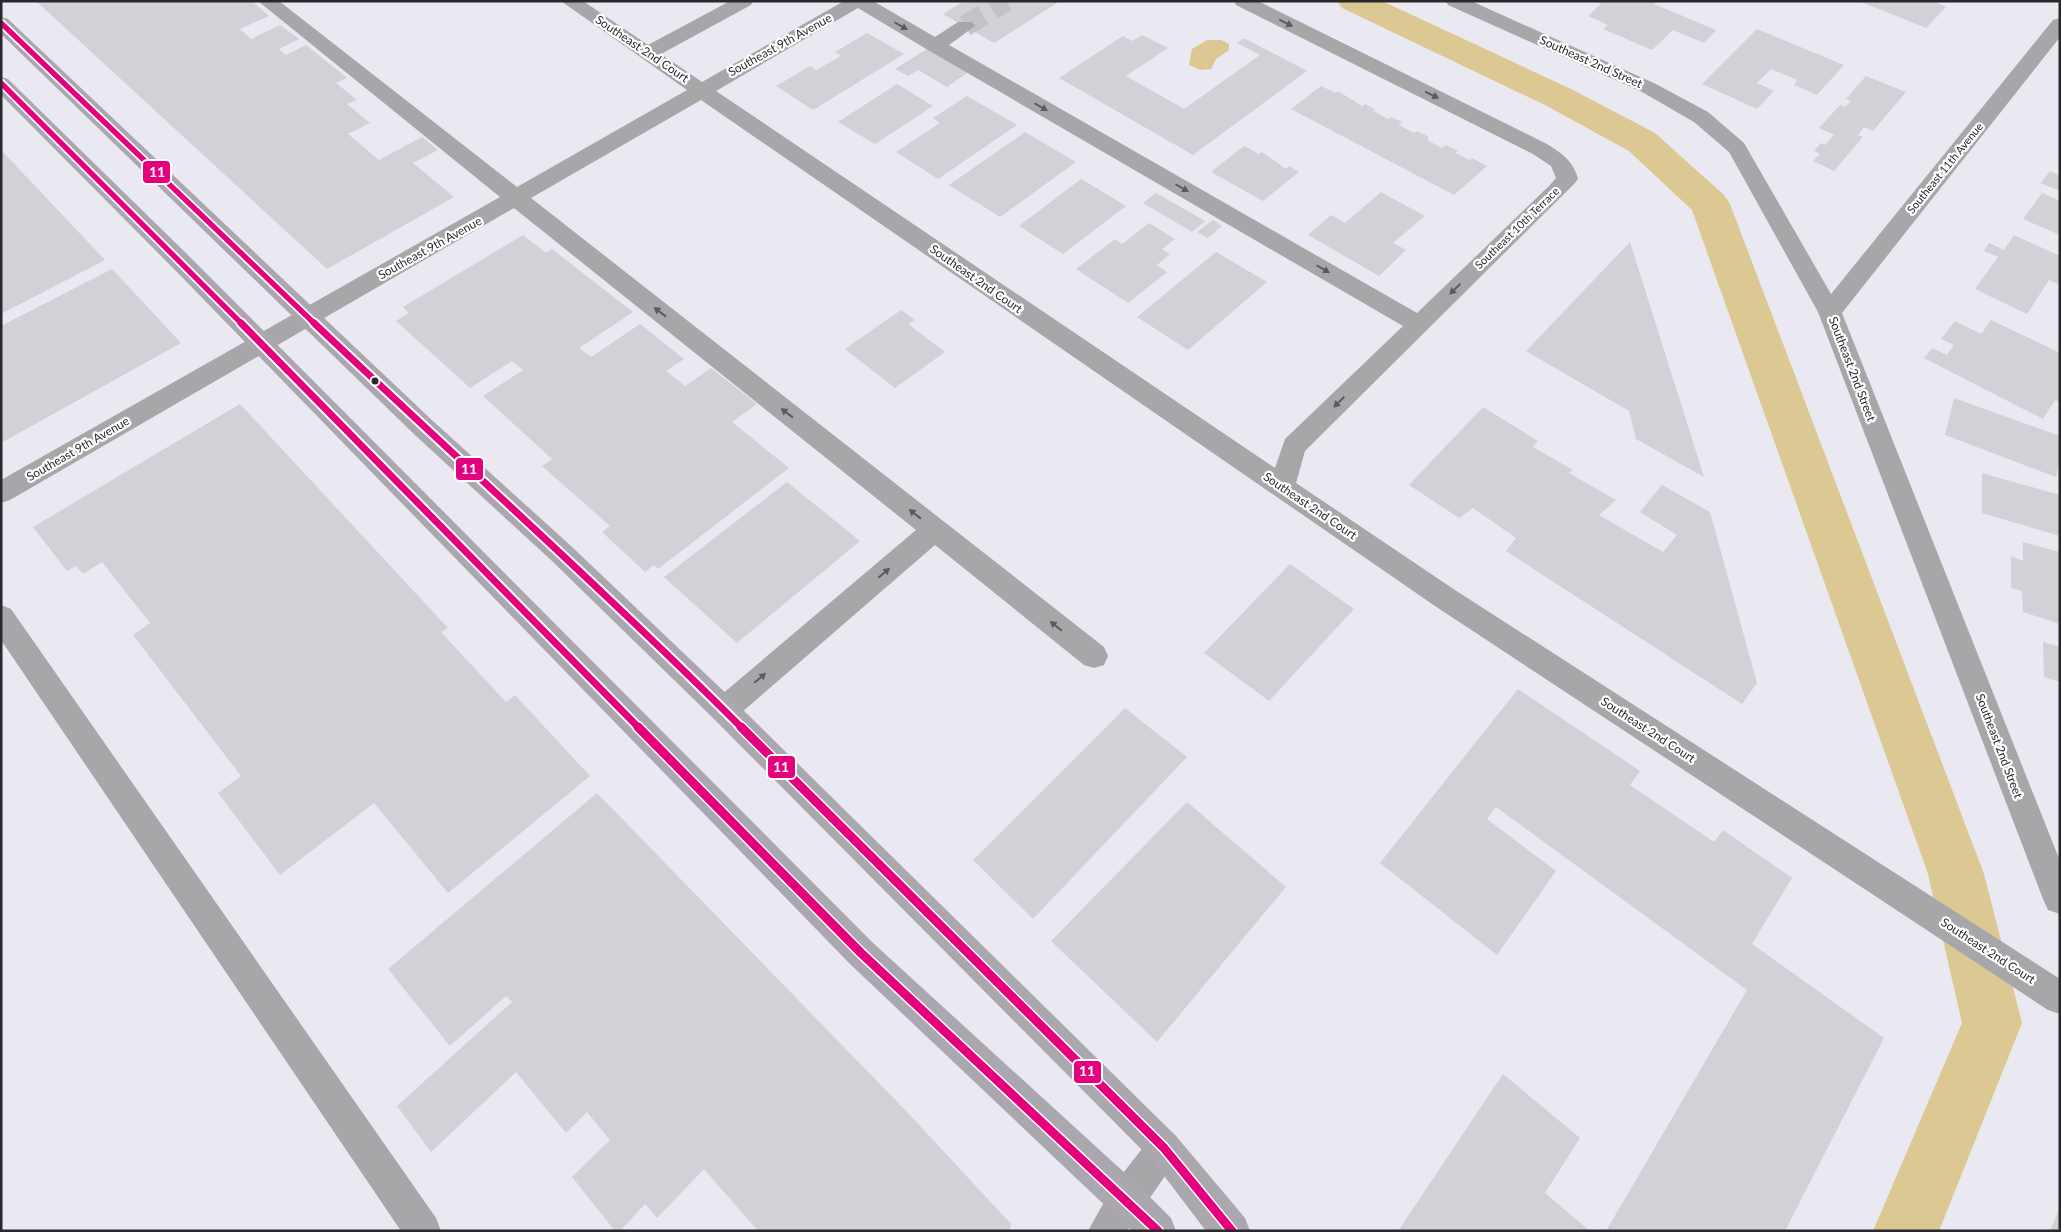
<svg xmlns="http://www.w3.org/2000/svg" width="2061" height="1232" font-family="Lato,sans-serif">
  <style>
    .water { fill: #dbc892 }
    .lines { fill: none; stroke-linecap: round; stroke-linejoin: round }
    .canal { fill: #dbc892; fill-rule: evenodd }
    .building { fill: #d3d1d7 }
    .minor-tunnel { stroke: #c4c2c9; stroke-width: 21; stroke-dasharray: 21 11; stroke-linecap: butt }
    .minor { fill: #a7a6a9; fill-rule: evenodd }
    .major { fill: #aaa8ae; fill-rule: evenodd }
    .bus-1-far2-casing { stroke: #fff; stroke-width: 9 }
    .bus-1-far1-casing { stroke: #fff; stroke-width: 11 }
    .bus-1-casing { stroke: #fff; stroke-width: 12 }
    .bus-1-far2 { stroke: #e5007d; stroke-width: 5.5 }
    .bus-1-far1 { stroke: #e5007d; stroke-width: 7 }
    .bus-1 { stroke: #e5007d; stroke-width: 9 }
    .oneway { fill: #5c5a5f }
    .bus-dot { fill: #2a282d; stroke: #fff; stroke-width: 2 }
    .labels { text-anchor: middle; stroke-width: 4.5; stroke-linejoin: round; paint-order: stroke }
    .far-street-label { font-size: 11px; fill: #2a282d; stroke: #fff }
    .street-label { font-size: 12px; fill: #2a282d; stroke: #fff }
    .line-badge { stroke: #fff; stroke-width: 2 }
    .badge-label { font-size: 14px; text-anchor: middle; font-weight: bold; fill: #fff }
  </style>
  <rect width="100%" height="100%" fill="#eae8f0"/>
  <!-- water -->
  <path class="water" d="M1207,40H1221L1229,44V50L1216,59L1211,69L1201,70L1189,65L1192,49Z"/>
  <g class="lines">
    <!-- canal -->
    <path class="canal" d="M1337,1H1382L1573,90L1655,133L1724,195L1730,204L1984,874L2022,1023L1939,1231H1873L1962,1023L1928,874L1692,210L1629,151L1547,106L1342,8Z"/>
  </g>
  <!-- building -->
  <g class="building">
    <path d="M36,1H252L269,16L240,29L251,39L280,25L299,39L279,49L286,55L306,45L347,78L336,83L357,100L347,104L370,123L348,134L379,160L422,137L438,150L413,163L454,197L327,269Z"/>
    <path d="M964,1H1060L994,43L943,14Z"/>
    <path d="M1596,1H1657L1654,4L1716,30L1704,43L1673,30L1652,50L1603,29L1608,25L1588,16L1601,4Z"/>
    <path d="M1859,1H1933L1946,7L1926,28Z"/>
    <path d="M1757,29L1844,65L1817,95L1794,85L1797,80L1771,69L1757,83L1774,91L1757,109L1702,84Z"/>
    <path d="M867,33L904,54L813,110L776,86L810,66L816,70L841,56L835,52Z"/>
    <path d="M1142,35L1168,48L1126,76L1184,109L1260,55L1237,43L1244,38L1307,71L1193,155L1059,78L1123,36L1132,41Z"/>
    <path d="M927,49L968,72L947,87L918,70L908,76L895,69Z"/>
    <path d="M1866,76L1906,92L1873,131L1864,127L1858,135L1863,137L1834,171L1813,161L1820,154L1814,151L1821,143L1825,145L1834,135L1819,128L1840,105L1845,107L1851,101L1846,99Z"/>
    <path d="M897,84L933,106L875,144L838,122Z"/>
    <path d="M1321,86L1336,93L1338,91L1362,106L1365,104L1375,109L1373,111L1388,119L1391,117L1402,122L1399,125L1414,133L1417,131L1429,137L1427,140L1442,148L1446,145L1458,151L1455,153L1470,160L1472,158L1487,166L1454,195L1291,109Z"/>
    <path d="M967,96L1017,125L938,179L896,152L940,123L933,118Z"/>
    <path d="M1025,132L1076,162L1000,217L949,185Z"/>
    <path d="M1244,146L1259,154L1262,152L1286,169L1289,166L1299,172L1263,201L1211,172Z"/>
    <path d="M1,150L105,260L1,314Z"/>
    <path d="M2050,171L2060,176V191L2041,183Z"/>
    <path d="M1081,179L1126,206L1063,254L1019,226Z"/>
    <path d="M1381,192L1425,216L1393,243L1406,250L1379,276L1308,235L1331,215L1345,223Z"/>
    <path d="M1156,193L1205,221L1192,232L1143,203Z"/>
    <path d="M2042,193L2060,201V235L2023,219Z"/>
    <path d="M1213,220L1222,226L1208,238L1197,232Z"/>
    <path d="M1149,223L1175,239L1162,249L1170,254L1157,265L1167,272L1128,303L1076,269L1115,239L1122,244Z"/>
    <path d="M523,235L546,253L552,249L633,312L579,348L591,357L640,324L684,359L666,371L685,386L711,368L757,404L732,422L789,468L658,569L654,565L645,572L602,532L610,526L542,466L552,459L483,396L523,370L512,361L470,388L396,321L409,313L403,307Z"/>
    <path d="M2014,235L2060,256V285L2049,280L2027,314L1975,289L1998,257L1984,251L1989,243L2004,250Z"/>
    <path d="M1630,242L1704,477L1636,439L1629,411L1526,351Z"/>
    <path d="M1216,252L1267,282L1188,350L1137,317Z"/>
    <path d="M112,269L181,343L1,443V326Z"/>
    <path d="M901,310L915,320L908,324L945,352L895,388L845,349Z"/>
    <path d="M1991,320L2060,353V403L2055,400L2043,419L1924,358L1932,348L1947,355L1954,345L1941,339L1955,321L1981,334Z"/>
    <path d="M1954,398L2060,436V459L2056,477L1945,435Z"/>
    <path d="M240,404L448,628L441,632L506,702L515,695L590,776L448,893L374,803L280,875L218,793L241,776L133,635L150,623L102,562L83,574L76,566L67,571L33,527Z"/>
    <path d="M1483,407L1538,441L1533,447L1573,470L1569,473L1616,500L1599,515L1663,552L1677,535L1640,512L1662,485L1710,512L1757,683L1742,704L1506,551L1516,538L1473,508L1459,518L1409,485Z"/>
    <path d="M1982,473L2060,495V536L1982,513Z"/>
    <path d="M787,482L860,541L737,643L664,577Z"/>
    <path d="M2023,542L2060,552V624L2023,612L2022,591L2011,588V556L2023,561Z"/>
    <path d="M1290,564L1354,609L1269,701L1204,653Z"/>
    <path d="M2043,642L2060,647V682L2044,677Z"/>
    <path d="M1518,689L1640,771L1630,785L1714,842L1723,830L1792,878L1752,944L1884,1038L1785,1231H1606L1747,990L1496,807L1487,819L1556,871L1497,955L1380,863Z"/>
    <path d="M1125,708L1187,757L1033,919L973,860Z"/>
    <path d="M597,793L908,1113L1011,1224L1009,1231H758L704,1169L657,1218L645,1204L620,1231H615L572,1177L610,1140L587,1112L566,1133L516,1072L431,1152L397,1106L512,1002L506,996L450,1046L388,969Z"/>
    <path d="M1187,802L1286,887L1157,1042L1051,941Z"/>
    <path d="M1503,1074L1580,1138L1545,1193L1590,1231H1398Z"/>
    <path d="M2060,1207V1231H2050Z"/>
  </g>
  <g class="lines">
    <!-- minor-tunnel -->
    <path class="minor-tunnel" d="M965,26L1006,1"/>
    <!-- minor -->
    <g class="minor">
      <path d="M258,1H279L517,187L687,90L561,1H583L648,45L730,1H753L751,5L661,54L702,82L844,1H873L935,37L958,22H972L975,26L949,45L1417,313L1550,185L1556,178L1551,166L1533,154L1236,5L1234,1H1258L1547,144C1562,153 1574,162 1578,179L1574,184L1305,451L1296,483L1455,590L2060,979V1014L2048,1010L1435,606L701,100L531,198L1104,647L1108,656L1104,665L1094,668L1084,665L935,545L734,719L724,723L714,719L710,710L714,701L916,530L514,208L10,500L1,503V480L500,197ZM858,8L928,50L1403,326L1285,439L1275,468L716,91Z"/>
      <path d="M1446,1H1471L1656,84L1708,112L1744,143L1831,294L2053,20L2060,18V37L1842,313L2060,861V914L2048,910L2043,899L1818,312L1729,152L1694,122L1642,92L1448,5Z"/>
      <path d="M1,605L11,609L436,1218L441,1231H401L1,640Z"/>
      <path d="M1164,1130L1176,1136L1182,1148L1176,1160L1127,1231H1088L1113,1186L1152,1136Z"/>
    </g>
    <!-- major -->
    <g class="major">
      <path d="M1,17L8,19L434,422L570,545L734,701L1176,1136L1245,1218L1250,1231H1206L1152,1160L714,719L552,561L416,436L1,34Z"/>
      <path d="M1,77L8,79L190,257L872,942L1139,1186L1171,1218L1176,1231H1132L850,964L174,269L1,95Z"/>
    </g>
    <defs>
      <g id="bus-1-far2">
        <path d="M1,23L315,324"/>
        <path d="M1,83L242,324"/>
      </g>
      <g id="bus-1-far1">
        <path d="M241,323L639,728"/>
        <path d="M314,323C456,458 603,589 742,728"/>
      </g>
      <g id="bus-1">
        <path d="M638,727L861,953L1158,1231"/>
        <path d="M741,727L1164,1148L1232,1231"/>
      </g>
    </defs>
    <!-- bus-1-far2 casing -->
    <use href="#bus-1-far2" class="bus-1-far2-casing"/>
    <!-- bus-1-far1 casing -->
    <use href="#bus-1-far1" class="bus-1-far1-casing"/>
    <!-- bus-1 casing -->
    <use href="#bus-1" class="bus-1-casing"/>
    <!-- bus-1-far2 -->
    <use href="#bus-1-far2" class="bus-1-far2"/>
    <!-- bus-1-far1 -->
    <use href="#bus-1-far1" class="bus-1-far1"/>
    <!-- bus-1 -->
    <use href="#bus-1" class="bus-1"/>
  </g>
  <!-- one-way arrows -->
  <defs><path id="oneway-solid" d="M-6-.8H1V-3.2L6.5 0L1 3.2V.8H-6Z" transform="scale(1.25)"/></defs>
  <g class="oneway">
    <use href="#oneway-solid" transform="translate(1286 23) rotate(26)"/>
    <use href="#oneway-solid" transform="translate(901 26) rotate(30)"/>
    <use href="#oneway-solid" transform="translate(1432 95) rotate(26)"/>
    <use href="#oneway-solid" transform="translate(1041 107) rotate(30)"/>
    <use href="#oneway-solid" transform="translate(1182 188) rotate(30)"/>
    <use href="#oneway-solid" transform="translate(1323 269) rotate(30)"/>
    <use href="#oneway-solid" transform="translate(1455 289) rotate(136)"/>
    <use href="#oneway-solid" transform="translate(660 312) rotate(-142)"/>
    <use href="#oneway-solid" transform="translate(1339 402) rotate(135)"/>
    <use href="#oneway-solid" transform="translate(787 413) rotate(-142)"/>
    <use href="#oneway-solid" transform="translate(915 514) rotate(-142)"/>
    <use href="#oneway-solid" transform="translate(884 573) rotate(-40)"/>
    <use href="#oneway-solid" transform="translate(1056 626) rotate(-141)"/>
    <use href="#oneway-solid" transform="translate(760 678) rotate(-40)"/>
  </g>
  <!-- markers -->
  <circle class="bus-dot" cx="375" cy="381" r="4.5"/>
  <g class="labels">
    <!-- far-street labels -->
    <g class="far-street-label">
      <text transform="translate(1945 168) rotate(-51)" y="4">Southeast 11th Avenue</text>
      <text transform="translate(1517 228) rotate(-44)" y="4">Southeast 10th Terrace</text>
    </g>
    <!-- street labels -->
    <g class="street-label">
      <text transform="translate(780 45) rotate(-29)" y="4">Southeast 9th Avenue</text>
      <text transform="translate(642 49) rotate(34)" y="4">Southeast 2nd Court</text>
      <text transform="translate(1591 62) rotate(24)" y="4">Southeast 2nd Street</text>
      <text transform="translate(430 248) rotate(-29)" y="4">Southeast 9th Avenue</text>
      <text transform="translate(976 279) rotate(35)" y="4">Southeast 2nd Court</text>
      <text transform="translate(1852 369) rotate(69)" y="4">Southeast 2nd Street</text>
      <text transform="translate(78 449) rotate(-30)" y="4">Southeast 9th Avenue</text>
      <text transform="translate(1310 506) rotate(34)" y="4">Southeast 2nd Court</text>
      <text transform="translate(1648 730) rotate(33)" y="4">Southeast 2nd Court</text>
      <text transform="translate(1999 746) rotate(69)" y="4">Southeast 2nd Street</text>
      <text transform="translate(1988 951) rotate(33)" y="4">Southeast 2nd Court</text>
    </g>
  </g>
  <g class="line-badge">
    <rect x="142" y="160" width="29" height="24" rx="5" fill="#e5007d"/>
    <rect x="455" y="457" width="29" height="24" rx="5" fill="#e5007d"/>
    <rect x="767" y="755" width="29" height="24" rx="5" fill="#e5007d"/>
    <rect x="1073" y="1060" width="29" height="24" rx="5" fill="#e5007d"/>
  </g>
  <g class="badge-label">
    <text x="157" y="177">11</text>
    <text x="469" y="474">11</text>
    <text x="781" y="772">11</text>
    <text x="1087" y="1076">11</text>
  </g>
  <!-- border -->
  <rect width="2061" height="1232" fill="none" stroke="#2a282d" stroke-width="5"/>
</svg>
